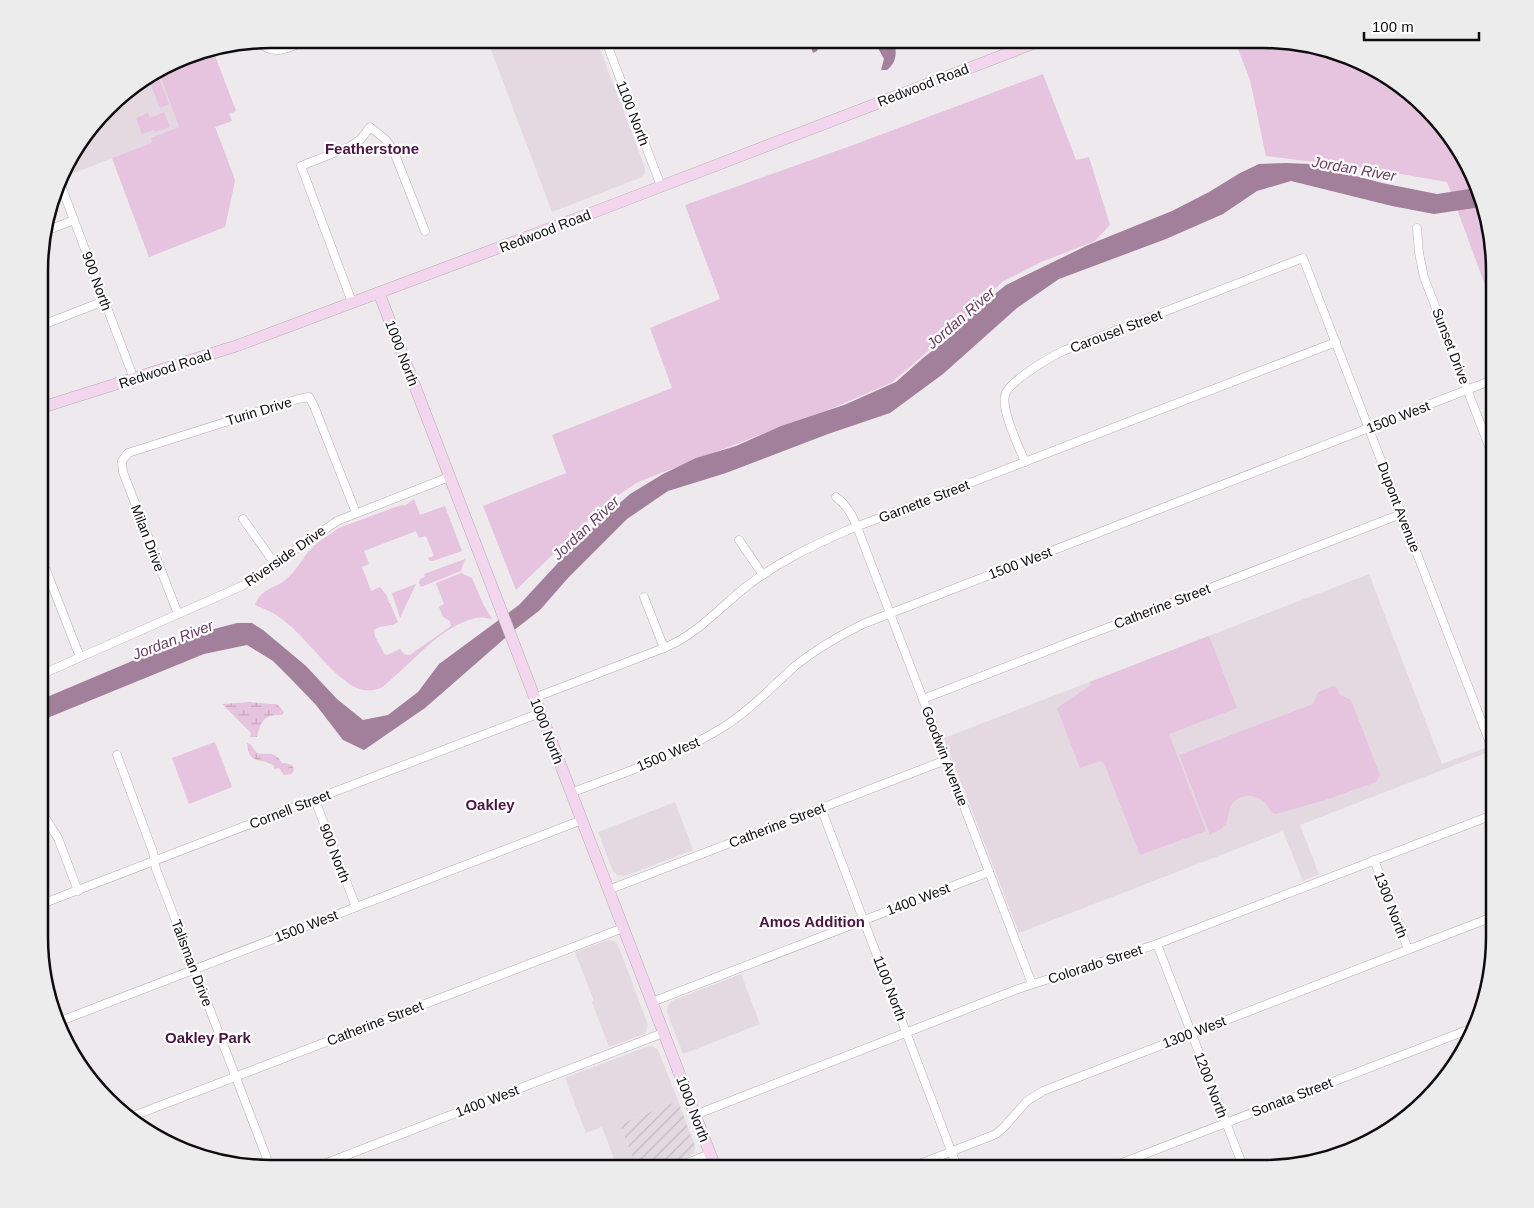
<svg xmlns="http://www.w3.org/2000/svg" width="1534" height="1208" font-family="Arial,sans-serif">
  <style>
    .built { fill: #e4d9e1 }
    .industrial { fill: url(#industrial-furrows) }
    .green { fill: #e6c3de }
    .wetland { fill: url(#wetland-marsh) }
    .water { fill: #a2809b }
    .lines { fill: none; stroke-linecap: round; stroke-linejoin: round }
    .street-casing { stroke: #b3aeb2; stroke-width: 9 }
    .secondary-casing { stroke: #b3aeb2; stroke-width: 12 }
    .street { stroke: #fff; stroke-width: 8 }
    .secondary { stroke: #f3d6ee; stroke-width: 11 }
    .labels { text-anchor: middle; stroke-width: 4.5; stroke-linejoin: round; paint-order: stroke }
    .street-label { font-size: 14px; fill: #0e0c0d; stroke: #fff }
    .neighbourhood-label { font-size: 15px; font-weight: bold; fill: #4b1643; stroke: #fff }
    .water-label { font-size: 15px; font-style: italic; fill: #6d3d64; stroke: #fff }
    .rim { fill: none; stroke: #0e0c0d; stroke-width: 2.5 }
  </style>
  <defs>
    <pattern id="industrial-furrows" width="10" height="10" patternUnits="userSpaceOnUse" patternTransform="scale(1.25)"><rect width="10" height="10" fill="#e4d9e1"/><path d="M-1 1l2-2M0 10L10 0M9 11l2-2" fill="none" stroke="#c2b9c0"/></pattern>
    <pattern id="wetland-marsh" width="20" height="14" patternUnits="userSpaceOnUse" patternTransform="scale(1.25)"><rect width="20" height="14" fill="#e6c3de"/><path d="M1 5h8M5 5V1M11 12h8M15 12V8" fill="none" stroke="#c4a6bd"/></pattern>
  </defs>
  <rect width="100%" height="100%" fill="#eee9ed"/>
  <!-- built -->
  <g class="built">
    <path d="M487,39H596L644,165L645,173L642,177L552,212Z"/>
    <path d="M212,48L236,111L229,114L232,121L215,127L235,180L225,227L149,257L112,158L67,176L64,170L70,155L118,96L195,51Z"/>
    <path d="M1369,574L1442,764L1485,748L1486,753L1300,825L1319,874L1303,881L1283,831L1019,933L944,738Z"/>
    <path d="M675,802L693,850L625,876L617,875L613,871L598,832Z"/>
    <path d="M608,940L614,941L618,945L648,1025L646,1031L644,1034L609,1047L592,1002L594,1001L575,952Z"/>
    <path d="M741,974L760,1024L683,1054L667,1012L668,1005L672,1001Z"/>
    <path d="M652,1046L658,1050L678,1101L620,1124L637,1169H618L602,1127L586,1133L565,1078L646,1047Z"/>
  </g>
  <!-- industrial -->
  <path class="industrial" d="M678,1101L695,1146L694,1153L688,1157L657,1169H637L620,1124Z"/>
  <!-- green -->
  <g class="green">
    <path d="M1234,39H1279L1353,56L1417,96L1472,168L1495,270V312L1447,182L1372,169L1266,156L1250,80Z"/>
    <path d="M212,48L236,111L229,114L232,121L215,127L235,180L225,227L149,257L112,158L152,143L151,138L179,127L159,72L195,51Z"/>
    <path d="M157,73L169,104L160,108L148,78Z"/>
    <path d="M1043,74L1076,160L1089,157L1110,225L1095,241L1039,263L1002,282L956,327L891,383L826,411L783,426L638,482L605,504L516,590L483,506L566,473L552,435L672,388L650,328L720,299L685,205L856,144Z"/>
    <path d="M164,112L170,127L155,132L154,130L142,134L136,118L148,113L150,118Z"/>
    <path d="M414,499L420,515L445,506L462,551L433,561H430L428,558L434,556L426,536L419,538L416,531L364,551L369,564L362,567L371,591L380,587L387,596L389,603H390L398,622C390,628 381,624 374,630C374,639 382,646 384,654L387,655L400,649L404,654L410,655L451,626L450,621L443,617L439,607L444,604L436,583L461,573L472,578L483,604L492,619C487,618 481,617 476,618C439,626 410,666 381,688C375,690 369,691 363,690C339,685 308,640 288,624C279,615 267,610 255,605C260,590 272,589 284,581C297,572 302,557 314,546C321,539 331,534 339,528L398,506L406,505Z"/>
    <path d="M465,559L461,571L421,587L419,583L420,579L425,577L424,574Z"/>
    <path d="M416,584L400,618L392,593Z"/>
    <path d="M1209,636L1237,708L1169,734L1206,831L1140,855L1104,763L1100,761L1080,768L1057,708L1091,685L1090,682Z"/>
    <path d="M1333,686L1337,688L1340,695L1351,700L1380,775L1376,782L1325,800L1276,814L1271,812C1265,796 1244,789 1232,804C1228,810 1229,820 1224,826C1220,831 1215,832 1210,835L1179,755L1313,704L1318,692Z"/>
    <path d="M215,742L232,787L189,804L172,758Z"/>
  </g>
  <!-- wetland -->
  <g class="wetland">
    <path d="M250,702L269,704H277L284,712L282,715C278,715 274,715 270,716C262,718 258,730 257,737H250L251,733L222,704Z"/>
    <path d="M247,743L250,744L257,753C270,756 273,749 282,763H286L293,766L294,771L291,774L284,775L279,768L274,769V766C262,756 249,767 247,743Z"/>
  </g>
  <!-- water -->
  <g class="water">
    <path d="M810,39H820L821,42L817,51L813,53L810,45L812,44Z"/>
    <path d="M873,39H893L894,41C897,52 897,62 887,70H881L884,59Z"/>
    <path d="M1286,163L1310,164L1382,183L1437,194L1476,188L1481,207L1434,214L1392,206L1291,181L1257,191L1223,214L1166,239L1059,279L1017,308L943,374L890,413L828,434L726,473L668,491L627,519L568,578L540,610L513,631L425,708L364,750L343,740L316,705L291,679L273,661L247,645L204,654L40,721V700L170,645L214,629L237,623H252L263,630L306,666L337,699L363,720L388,715L418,692L439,664L519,605L569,551L605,516L630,494L663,474L696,458L736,446L781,426L844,405L896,382L923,358L953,335L980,306L1006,285L1088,245L1172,211L1209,192L1240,173L1259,164Z"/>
  </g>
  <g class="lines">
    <defs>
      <g id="street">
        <path d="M605,39L661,186"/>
        <path d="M259,41C273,59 293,46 310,39"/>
        <path d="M60,183L134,379"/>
        <path d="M1417,228L1419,253L1424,277L1495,462"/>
        <path d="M43,232L74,220"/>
        <path d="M352,302L301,166L349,147L361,139L370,127L386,140L394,152L425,231"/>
        <path d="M45,324L104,301"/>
        <path d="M1025,462C1019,447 1001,410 1005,395C1008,382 1050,357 1063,351L1303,258L1495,756"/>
        <path d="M836,497C847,505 852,515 857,527L1032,984"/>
        <path d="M243,519L275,564"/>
        <path d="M739,540L763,575"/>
        <path d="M46,570L80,657"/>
        <path d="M644,597L664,648"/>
        <path d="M178,614L123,472L122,461L128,453L298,399L309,397L314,406L356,513"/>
        <path d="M40,675L244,585L337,521L449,477"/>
        <path d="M534,698L664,648C698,634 719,608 747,586C778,562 812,546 848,530L1336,342"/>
        <path d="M923,699L1401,514"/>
        <path d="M117,755L153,852L156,869L271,1169"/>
        <path d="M571,793C622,773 678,756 725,726C751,709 772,687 795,666C816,649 839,636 863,624L1495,379"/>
        <path d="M315,800L356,907"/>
        <path d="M821,808L958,1169"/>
        <path d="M46,819L58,838L78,891"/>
        <path d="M1374,860L1408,949"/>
        <path d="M608,890L946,760"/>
        <path d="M39,905L540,713"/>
        <path d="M1157,944L1244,1169"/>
        <path d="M652,1002L989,872"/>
        <path d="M58,1022L582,820"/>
        <path d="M695,1115L1018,989L1157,944L1495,814"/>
        <path d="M128,1118L623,928"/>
        <path d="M311,1169L663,1033"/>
        <path d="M672,1169L710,1154"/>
        <path d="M907,1169L996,1134L1004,1127L1027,1101L1043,1091L1495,916"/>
        <path d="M1106,1169L1478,1026"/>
      </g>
      <g id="secondary">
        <path d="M379,293L716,1169"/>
        <path d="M40,408L239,345L602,209L1045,39"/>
      </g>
    </defs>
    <!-- street casing -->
    <use href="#street" class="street-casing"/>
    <!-- secondary casing -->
    <use href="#secondary" class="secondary-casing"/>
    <!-- street -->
    <use href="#street" class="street"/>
    <!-- secondary -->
    <use href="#secondary" class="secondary"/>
  </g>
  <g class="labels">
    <!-- street labels -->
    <g class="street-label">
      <text transform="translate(923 85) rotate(-21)" y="5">Redwood Road</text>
      <text transform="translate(633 113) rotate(69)" y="5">1100 North</text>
      <text transform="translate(545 231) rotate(-21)" y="5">Redwood Road</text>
      <text transform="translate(97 281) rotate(70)" y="5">900 North</text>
      <text transform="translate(1116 331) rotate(-21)" y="5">Carousel Street</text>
      <text transform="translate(1451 346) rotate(69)" y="5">Sunset Drive</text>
      <text transform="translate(402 353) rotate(69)" y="5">1000 North</text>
      <text transform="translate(165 369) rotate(-18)" y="5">Redwood Road</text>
      <text transform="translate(259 411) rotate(-17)" y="5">Turin Drive</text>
      <text transform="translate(1398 417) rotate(-21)" y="5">1500 West</text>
      <text transform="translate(924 501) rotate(-21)" y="5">Garnette Street</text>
      <text transform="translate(1399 507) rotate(69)" y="5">Dupont Avenue</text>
      <text transform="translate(148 538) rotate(69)" y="5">Milan Drive</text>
      <text transform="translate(285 556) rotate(-35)" y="5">Riverside Drive</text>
      <text transform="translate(1020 563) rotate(-21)" y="5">1500 West</text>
      <text transform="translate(1162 606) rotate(-21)" y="5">Catherine Street</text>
      <text transform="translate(547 731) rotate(69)" y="5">1000 North</text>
      <text transform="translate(668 754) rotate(-23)" y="5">1500 West</text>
      <text transform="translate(945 756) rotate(69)" y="5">Goodwin Avenue</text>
      <text transform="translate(290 809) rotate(-21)" y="5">Cornell Street</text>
      <text transform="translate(777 825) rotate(-21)" y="5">Catherine Street</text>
      <text transform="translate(335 853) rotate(69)" y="5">900 North</text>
      <text transform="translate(918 899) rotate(-21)" y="5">1400 West</text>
      <text transform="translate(1391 905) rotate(69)" y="5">1300 North</text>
      <text transform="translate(306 926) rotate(-21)" y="5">1500 West</text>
      <text transform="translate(192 963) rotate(69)" y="5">Talisman Drive</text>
      <text transform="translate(1095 964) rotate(-18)" y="5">Colorado Street</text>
      <text transform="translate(890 988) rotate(69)" y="5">1100 North</text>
      <text transform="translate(375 1023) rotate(-21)" y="5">Catherine Street</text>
      <text transform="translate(1194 1032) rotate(-21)" y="5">1300 West</text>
      <text transform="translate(1211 1085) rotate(69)" y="5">1200 North</text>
      <text transform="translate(1292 1097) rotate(-21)" y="5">Sonata Street</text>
      <text transform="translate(487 1101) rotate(-21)" y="5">1400 West</text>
      <text transform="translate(693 1109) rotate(69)" y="5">1000 North</text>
    </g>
    <!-- neighbourhood labels -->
    <g class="neighbourhood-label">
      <text x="372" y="154">Featherstone</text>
      <text x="490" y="810">Oakley</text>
      <text x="812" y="927">Amos Addition</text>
      <text x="208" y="1043">Oakley Park</text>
    </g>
    <!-- water labels -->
    <g class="water-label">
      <text transform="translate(1354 169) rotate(10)" y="5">Jordan River</text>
      <text transform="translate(961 318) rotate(-41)" y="5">Jordan River</text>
      <text transform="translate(586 528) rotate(-43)" y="5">Jordan River</text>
      <text transform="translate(173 640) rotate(-21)" y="5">Jordan River</text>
    </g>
  </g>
  <!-- crop -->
  <path d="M0 0H1534V1208H0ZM271 48H1263A223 223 0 0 1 1486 271V937A223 223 0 0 1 1263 1160H271A223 223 0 0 1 48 937V271A223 223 0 0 1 271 48Z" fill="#ececec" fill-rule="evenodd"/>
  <path class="rim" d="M271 48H1263A223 223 0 0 1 1486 271V937A223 223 0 0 1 1263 1160H271A223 223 0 0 1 48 937V271A223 223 0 0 1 271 48Z"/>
  <!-- scale -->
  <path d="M1364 32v8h115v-8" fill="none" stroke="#0e0c0d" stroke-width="2.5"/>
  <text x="1372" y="32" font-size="15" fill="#0e0c0d" stroke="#ffffff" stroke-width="4" paint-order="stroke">100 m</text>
</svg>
